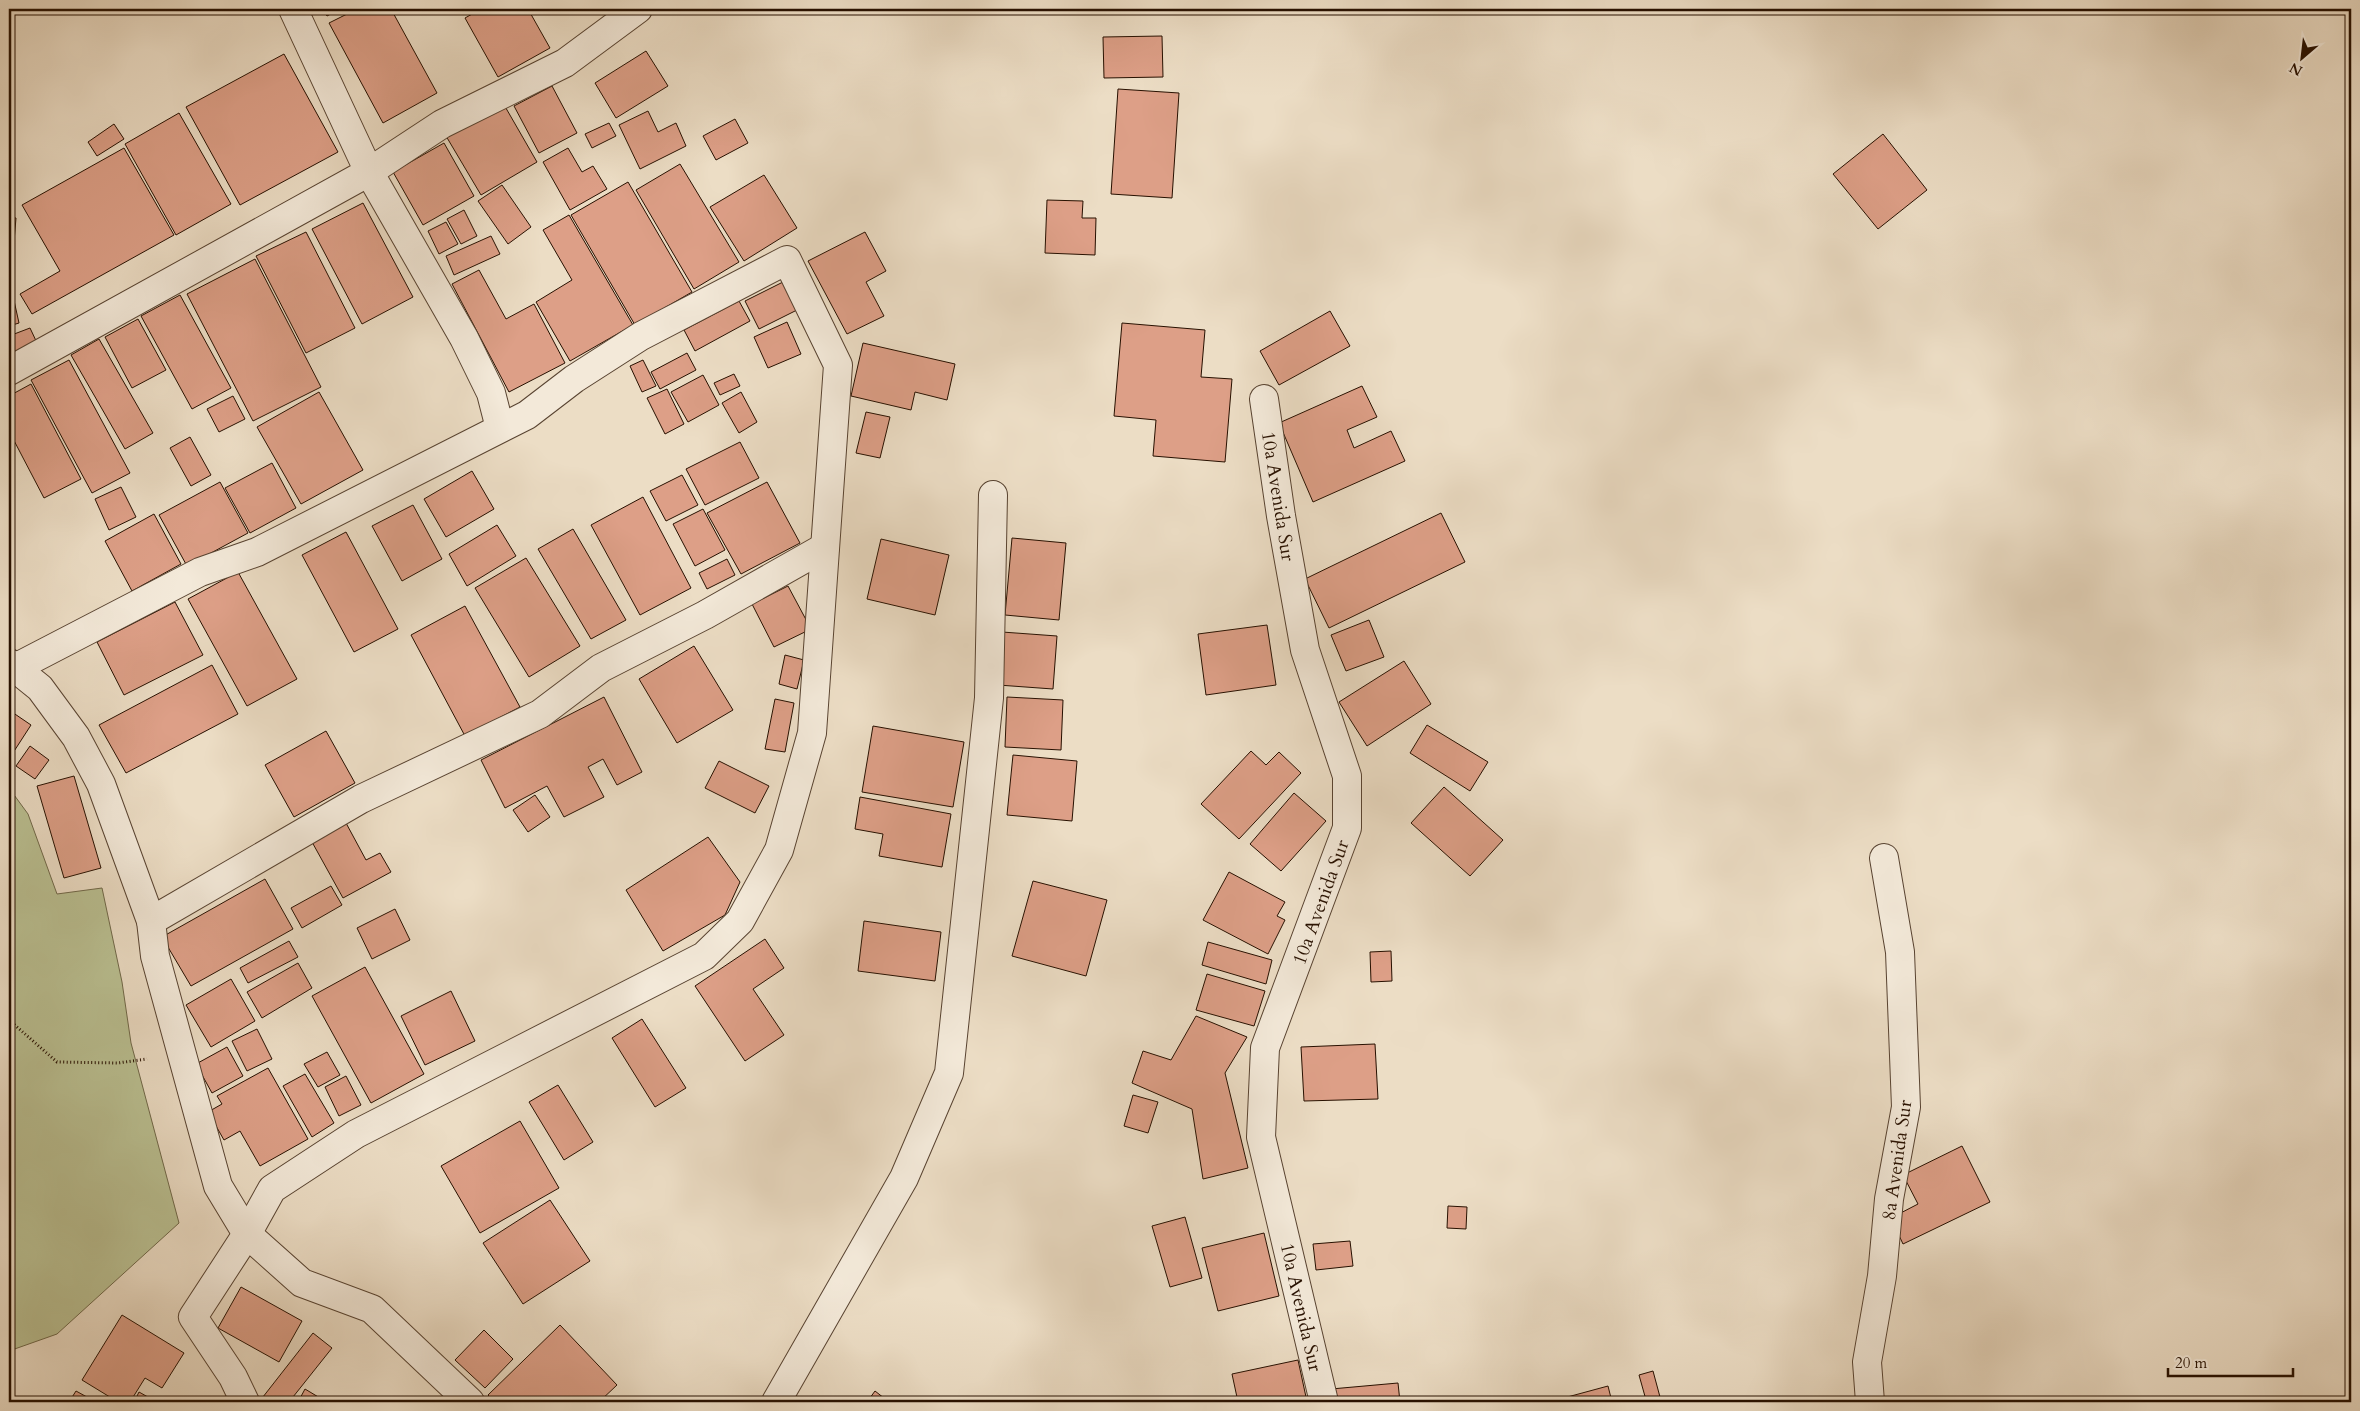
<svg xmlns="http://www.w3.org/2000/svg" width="2360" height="1411" font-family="Cardo,serif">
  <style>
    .green { fill: #bac092; stroke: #706849 }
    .building { fill: #dd9f87; stroke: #271000 }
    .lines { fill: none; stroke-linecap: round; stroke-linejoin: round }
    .street-casing { stroke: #584331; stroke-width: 30 }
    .path { stroke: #271000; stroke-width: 3; stroke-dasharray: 1 2.5; stroke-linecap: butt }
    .street { stroke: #f3e9d9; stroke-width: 28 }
    .labels { text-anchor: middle; stroke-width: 4.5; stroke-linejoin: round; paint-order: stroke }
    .street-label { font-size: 19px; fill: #271000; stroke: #f3e9d9 }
  </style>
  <rect width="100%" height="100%" fill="#ecddc5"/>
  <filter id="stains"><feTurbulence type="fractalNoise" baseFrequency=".004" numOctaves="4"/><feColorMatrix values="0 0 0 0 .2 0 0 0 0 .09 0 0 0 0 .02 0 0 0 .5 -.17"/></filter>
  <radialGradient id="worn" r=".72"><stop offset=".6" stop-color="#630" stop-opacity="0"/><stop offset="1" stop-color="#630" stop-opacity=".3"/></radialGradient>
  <!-- green -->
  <path class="green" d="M9,788L28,814L57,894L102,888L122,982L131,1043L179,1223L57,1334L9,1351Z"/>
  <!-- building -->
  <g class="building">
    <path d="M322,9H340L327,16Z"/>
    <path d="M357,9H391L437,93L383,123L329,23Z"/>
    <path d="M481,9H528L550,48L498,77L465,18Z"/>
    <path d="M1162,36L1163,77L1104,78L1103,37Z"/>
    <path d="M646,51L668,86L616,118L595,83Z"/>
    <path d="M284,54L338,152L240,205L186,107Z"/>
    <path d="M552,86L577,133L539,153L514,106Z"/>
    <path d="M1118,89L1179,93L1172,198L1111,194Z"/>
    <path d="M503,103L537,162L481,195L446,136Z"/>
    <path d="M648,111L658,132L676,123L686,146L640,169L619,125Z"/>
    <path d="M179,113L231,204L176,235L125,144Z"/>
    <path d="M735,119L748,143L716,160L703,136Z"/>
    <path d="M609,123L616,136L592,148L585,134Z"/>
    <path d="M114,124L124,139L97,156L88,142Z"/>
    <path d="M1883,134L1927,190L1878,229L1833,174Z"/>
    <path d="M444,143L474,196L423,225L393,172Z"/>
    <path d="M124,148L174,235L32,314L20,294L60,271L22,205Z"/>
    <path d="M568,148L582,172L593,166L607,189L570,210L543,162Z"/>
    <path d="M680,164L739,262L694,289L636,190Z"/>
    <path d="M9,171H13L11,207H9Z"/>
    <path d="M764,175L797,228L744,261L710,207Z"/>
    <path d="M628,182L692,292L635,325L571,215Z"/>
    <path d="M502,185L531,227L508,244L478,201Z"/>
    <path d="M1047,200L1083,201L1082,218H1096L1095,255L1045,253Z"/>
    <path d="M363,203L413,297L362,324L312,229Z"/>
    <path d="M464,210L477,236L461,244L447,219Z"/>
    <path d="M569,215L633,325L570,361L536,302L572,280L543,230Z"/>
    <path d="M9,217L16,218L11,277H9Z"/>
    <path d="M446,222L458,244L439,254L428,231Z"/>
    <path d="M306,232L355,328L306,353L256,256Z"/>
    <path d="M865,232L886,271L866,282L884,316L847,334L808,261Z"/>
    <path d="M491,236L500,254L454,275L446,256Z"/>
    <path d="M255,259L321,387L253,421L187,294Z"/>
    <path d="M479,270L506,319L534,304L565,363L509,392L452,284Z"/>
    <path d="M783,282L797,310L759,329L745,301Z"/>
    <path d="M11,287L19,323L9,326V288Z"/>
    <path d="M180,295L231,388L192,409L141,316Z"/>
    <path d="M739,301L750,321L695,351L684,330Z"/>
    <path d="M1330,311L1350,346L1279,385L1260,351Z"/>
    <path d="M138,319L166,370L132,388L105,337Z"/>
    <path d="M787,322L801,354L768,368L754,337Z"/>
    <path d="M1122,323L1205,330L1201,377L1232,379L1225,462L1153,456L1156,420L1114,416Z"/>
    <path d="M30,328L38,345L9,357V336Z"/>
    <path d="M99,339L153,433L125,449L71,355Z"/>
    <path d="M863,343L955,364L947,400L915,392L911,410L851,396Z"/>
    <path d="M687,353L696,370L660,389L651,372Z"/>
    <path d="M69,360L130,473L92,493L31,380Z"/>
    <path d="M643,360L656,386L642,392L630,366Z"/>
    <path d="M734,374L740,386L720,395L714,383Z"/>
    <path d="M703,375L719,405L688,422L671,392Z"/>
    <path d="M31,384L81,479L44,498L9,431V396Z"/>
    <path d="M1362,386L1377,417L1347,430L1354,448L1391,431L1405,461L1313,502L1279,423Z"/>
    <path d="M667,389L684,424L665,434L647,398Z"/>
    <path d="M319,392L363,470L301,504L257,427Z"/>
    <path d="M741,392L757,422L739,433L722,403Z"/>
    <path d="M233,396L245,419L219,432L207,409Z"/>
    <path d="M866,412L890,417L880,458L856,453Z"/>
    <path d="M190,437L211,475L191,486L170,448Z"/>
    <path d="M740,442L759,478L705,505L686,469Z"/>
    <path d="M272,463L296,508L250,533L225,488Z"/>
    <path d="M472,471L494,509L446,537L424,499Z"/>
    <path d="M682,475L698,505L666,521L650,491Z"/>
    <path d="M220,482L248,533L187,566L159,515Z"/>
    <path d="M767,482L800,543L741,574L707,513Z"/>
    <path d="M121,487L136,517L109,530L95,499Z"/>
    <path d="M643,497L691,588L640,615L591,525Z"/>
    <path d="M413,505L442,559L402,581L372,526Z"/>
    <path d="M703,509L725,550L695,566L673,524Z"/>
    <path d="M1441,513L1465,562L1329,628L1305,579Z"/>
    <path d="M154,514L181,564L132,591L105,541Z"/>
    <path d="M497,525L516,556L467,586L449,554Z"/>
    <path d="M573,529L626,620L591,639L538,549Z"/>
    <path d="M346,532L398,629L354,652L302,555Z"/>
    <path d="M1012,538L1066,543L1059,620L1005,615Z"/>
    <path d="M881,539L949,555L935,615L867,599Z"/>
    <path d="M526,558L580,646L529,677L475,588Z"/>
    <path d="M727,559L735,575L707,589L699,573Z"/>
    <path d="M238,572L297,679L247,706L188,599Z"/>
    <path d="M788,586L811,629L774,647L752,604Z"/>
    <path d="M175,602L203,655L124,695L97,642Z"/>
    <path d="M465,606L520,707L465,736L411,635Z"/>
    <path d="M1369,620L1384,657L1346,671L1331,635Z"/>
    <path d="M1267,625L1276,685L1206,695L1198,634Z"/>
    <path d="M1002,632L1057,636L1053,689L998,685Z"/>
    <path d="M694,646L733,710L677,743L639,679Z"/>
    <path d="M785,655L804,660L797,689L779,684Z"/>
    <path d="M1404,661L1431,704L1367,746L1339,702Z"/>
    <path d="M212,665L238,714L126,773L99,725Z"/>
    <path d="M604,697L642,772L617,785L603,759L588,767L604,797L564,817L547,786L505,808L481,760Z"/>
    <path d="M1007,697L1063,700L1061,750L1005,747Z"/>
    <path d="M775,699L794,703L785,752L765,749Z"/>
    <path d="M9,710L31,725L9,759Z"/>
    <path d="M1427,725L1488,762L1470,791L1410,753Z"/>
    <path d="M873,726L964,742L953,807L862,792Z"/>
    <path d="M326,731L355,783L294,817L265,765Z"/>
    <path d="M30,746L49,760L35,779L16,766Z"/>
    <path d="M1251,751L1266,765L1279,752L1301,773L1239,839L1201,804Z"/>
    <path d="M1013,755L1077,761L1072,821L1007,815Z"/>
    <path d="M719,761L769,786L755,813L705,788Z"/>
    <path d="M74,776L101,868L64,878L37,786Z"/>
    <path d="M1444,787L1503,840L1470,876L1411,823Z"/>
    <path d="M1294,793L1326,821L1281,871L1250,844Z"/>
    <path d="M535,795L550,817L528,832L513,810Z"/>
    <path d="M860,797L951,814L942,867L879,856L883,834L855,829Z"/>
    <path d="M346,823L366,860L380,853L391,872L343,898L312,842Z"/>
    <path d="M708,837L740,882L725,915L663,951L626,890Z"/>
    <path d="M1229,872L1285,902L1277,916L1285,920L1268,954L1203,920Z"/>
    <path d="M265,879L293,929L191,986L162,937Z"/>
    <path d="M1033,881L1107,900L1086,976L1012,956Z"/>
    <path d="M331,886L342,905L302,928L291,908Z"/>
    <path d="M395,909L410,940L372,959L357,928Z"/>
    <path d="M864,921L941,932L935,981L858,971Z"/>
    <path d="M765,939L784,968L753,989L784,1035L745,1061L695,986Z"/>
    <path d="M289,941L298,957L248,983L240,968Z"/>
    <path d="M1208,942L1272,960L1266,984L1202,965Z"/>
    <path d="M1391,951L1392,981L1371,982L1370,952Z"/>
    <path d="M298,963L312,988L262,1018L247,992Z"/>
    <path d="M365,967L424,1074L371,1103L312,996Z"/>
    <path d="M1207,974L1265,991L1254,1026L1196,1010Z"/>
    <path d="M231,979L255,1021L211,1047L186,1005Z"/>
    <path d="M451,991L475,1041L425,1065L401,1016Z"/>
    <path d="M1196,1016L1247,1037L1225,1073L1248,1168L1203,1179L1192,1109L1132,1083L1143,1051L1171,1060Z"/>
    <path d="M642,1019L686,1088L655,1107L612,1038Z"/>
    <path d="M257,1029L272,1059L247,1071L232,1041Z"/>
    <path d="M1375,1044L1378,1099L1304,1101L1301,1047Z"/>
    <path d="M227,1047L243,1076L212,1093L196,1064Z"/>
    <path d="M327,1052L340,1075L318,1087L304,1064Z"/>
    <path d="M268,1068L308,1139L260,1166L240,1131L224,1140L208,1112L222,1104L217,1096Z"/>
    <path d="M305,1074L334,1123L312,1137L283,1086Z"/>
    <path d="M346,1076L361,1105L339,1116L325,1087Z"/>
    <path d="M558,1085L593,1142L564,1160L529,1102Z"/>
    <path d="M1133,1095L1158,1102L1148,1133L1124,1126Z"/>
    <path d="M520,1121L559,1188L480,1233L441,1166Z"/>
    <path d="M1962,1146L1990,1202L1903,1244L1891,1218L1918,1204L1903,1175Z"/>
    <path d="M550,1200L590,1261L523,1304L483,1243Z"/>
    <path d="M1448,1206L1467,1207L1466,1229L1447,1228Z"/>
    <path d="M1185,1217L1202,1278L1170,1287L1152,1226Z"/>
    <path d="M1264,1233L1279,1296L1218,1311L1202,1248Z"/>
    <path d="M1350,1241L1353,1266L1316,1270L1313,1244Z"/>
    <path d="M241,1287L302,1321L279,1362L218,1328Z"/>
    <path d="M122,1315L184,1353L162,1388L145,1378L130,1402H118L82,1380Z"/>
    <path d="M560,1325L617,1385L599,1402H495L488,1395Z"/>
    <path d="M484,1330L513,1359L485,1388L455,1360Z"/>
    <path d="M313,1333L332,1348L289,1402H259Z"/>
    <path d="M1298,1360L1306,1397L1282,1402H1238L1232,1374Z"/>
    <path d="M1653,1371L1660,1397L1646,1400L1639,1375Z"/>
    <path d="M1398,1383L1400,1402H1332L1331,1389Z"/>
    <path d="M1608,1386L1612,1402H1561L1560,1399Z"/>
    <path d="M305,1389L325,1401L324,1402H298Z"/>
    <path d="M76,1391L96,1402H69Z"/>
    <path d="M875,1391L889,1402H867Z"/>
    <path d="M139,1392L155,1401L154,1402H134Z"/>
  </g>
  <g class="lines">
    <defs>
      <g id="street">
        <path d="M9,371L369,172L293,9"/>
        <path d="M1264,399L1281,516L1305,650L1347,776V828L1265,1048L1261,1137L1324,1402"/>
        <path d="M500,428L491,393L464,338L369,172L442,124L565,63L638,9"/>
        <path d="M9,663L40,688L76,737L101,784L151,921L155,956L218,1186L247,1234L302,1283L372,1309L470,1402"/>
        <path d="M15,668L200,572L257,552L527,415L574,379L641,336L787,260L838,365L812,733L779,850L740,921L704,956L356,1134L272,1189L247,1234L193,1317L233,1377L245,1402"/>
        <path d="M151,921L361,799L540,714L601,668L705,615L825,547"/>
        <path d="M776,1402L904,1178L949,1073L989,698L993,495"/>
        <path d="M1870,1402L1867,1362L1882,1276L1889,1199L1906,1107L1900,952L1884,858"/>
      </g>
    </defs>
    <!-- street casing -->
    <use href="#street" class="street-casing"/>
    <!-- path -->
    <path class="path" d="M9,1020L57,1062L118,1063L147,1059"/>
    <!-- street -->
    <use href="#street" class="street"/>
  </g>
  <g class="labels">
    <!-- street labels -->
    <g class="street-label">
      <text transform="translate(1279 496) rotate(81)" y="7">10a Avenida Sur</text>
      <text transform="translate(1320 902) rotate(-70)" y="7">10a Avenida Sur</text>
      <text transform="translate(1896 1160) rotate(-82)" y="7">8a Avenida Sur</text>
      <text transform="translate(1302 1307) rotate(77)" y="7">10a Avenida Sur</text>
    </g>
  </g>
  <!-- margin -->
  <rect width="2360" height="1411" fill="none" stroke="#ecddc5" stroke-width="30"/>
  <rect x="10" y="10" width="2340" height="1391" fill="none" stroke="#271000" stroke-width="2.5"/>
  <rect x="15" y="15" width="2330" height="1381" fill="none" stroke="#271000"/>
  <!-- north arrow -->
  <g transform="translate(2302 58) rotate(208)" stroke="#f3e9d9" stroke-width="4" paint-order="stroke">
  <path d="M0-4L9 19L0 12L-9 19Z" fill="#271000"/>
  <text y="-8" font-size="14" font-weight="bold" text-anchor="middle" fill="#271000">N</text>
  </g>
  <!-- scale -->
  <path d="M2168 1368v8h125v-8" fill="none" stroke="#271000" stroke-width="2.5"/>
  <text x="2175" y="1368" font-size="15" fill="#271000" stroke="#f3e9d9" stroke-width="4" paint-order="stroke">20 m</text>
  <rect width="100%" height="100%" filter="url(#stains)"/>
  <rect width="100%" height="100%" fill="url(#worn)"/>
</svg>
